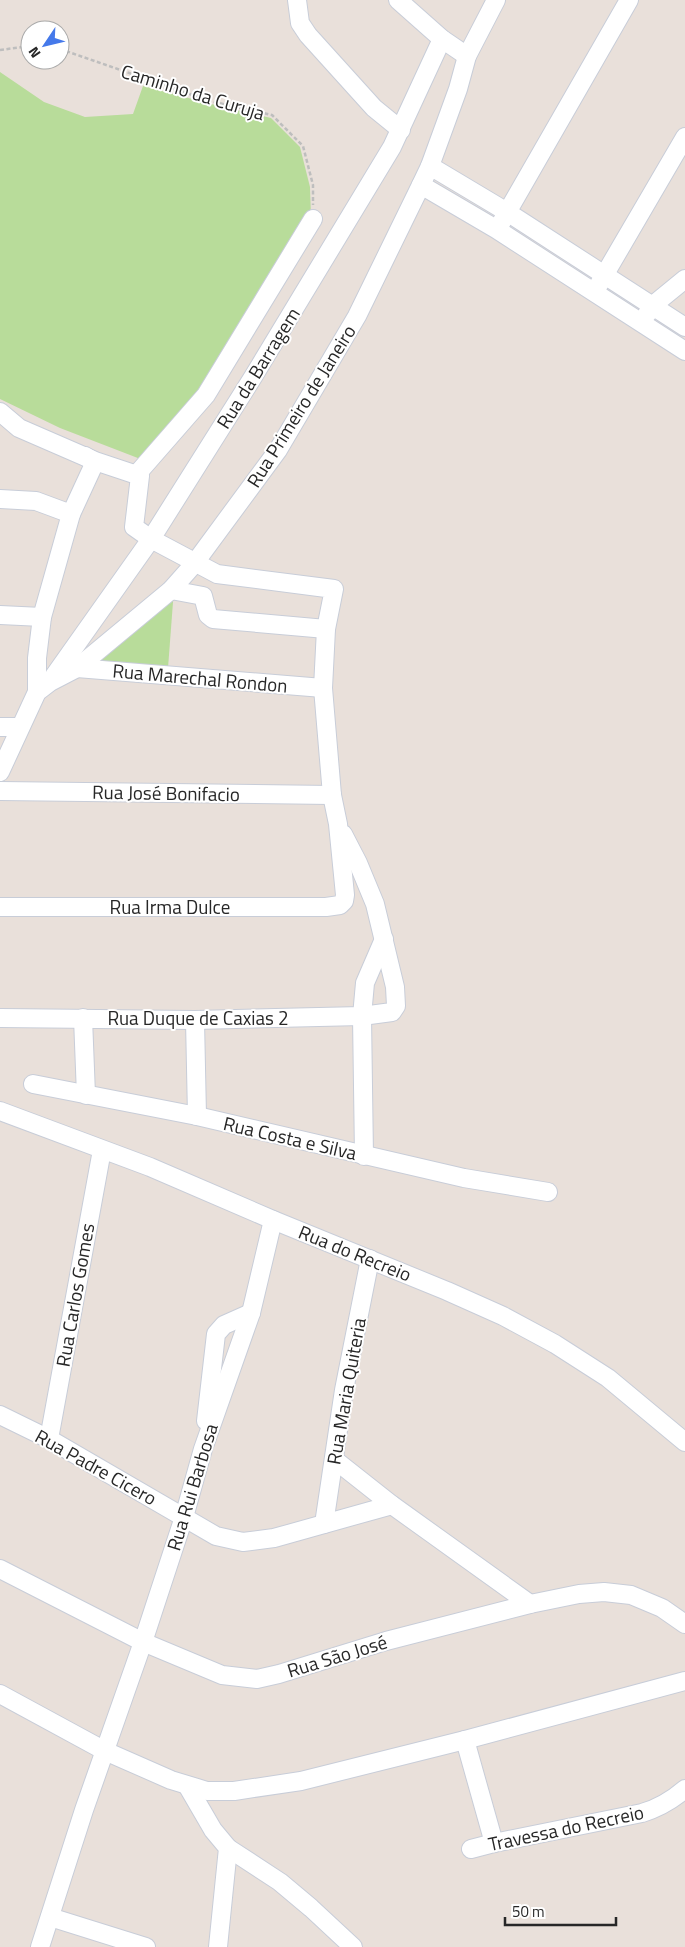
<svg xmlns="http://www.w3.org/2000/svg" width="685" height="1947" font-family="'Titillium Web',sans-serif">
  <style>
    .green { fill: #b8dc9a }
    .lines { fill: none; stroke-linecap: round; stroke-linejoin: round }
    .minor-casing { stroke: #c8cdd8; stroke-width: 20 }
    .path { stroke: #bebebe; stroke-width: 2.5; stroke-dasharray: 4 2.5; stroke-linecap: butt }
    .minor { stroke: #fff; stroke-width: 18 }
    .labels { text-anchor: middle; stroke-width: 4; stroke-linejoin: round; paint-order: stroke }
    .street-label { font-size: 19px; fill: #272727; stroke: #fff }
  </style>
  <rect width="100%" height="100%" fill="#e9e0da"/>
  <!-- green -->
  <g class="green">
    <path d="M0,72L44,102L85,117L133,114L143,86L211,104L271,118L300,147L310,187L311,217L203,391L143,460L60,428L0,399Z"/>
    <path d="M174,589L168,668L102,665V656Z"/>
  </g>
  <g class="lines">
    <defs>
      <g id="minor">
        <path d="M297,0L300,23L308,35L374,108L401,130"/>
        <path d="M398,0L442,39L467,56"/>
        <path d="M430,166L507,212L685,327"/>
        <path d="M421,185L496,229L685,351"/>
        <path d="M501,223L629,0"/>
        <path d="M598,286L685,137"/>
        <path d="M647,314L652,306L685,279"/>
        <path d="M0,412L19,428L95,461L140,476L134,527L151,539L217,574L334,589L326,629L323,688L332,795L338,824L345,895L344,901L340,905L326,907H0"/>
        <path d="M137,474L206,395L313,219"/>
        <path d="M0,499L36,501L71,514"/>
        <path d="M171,590L203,596L208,615L213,619L326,629"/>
        <path d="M0,615L42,617"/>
        <path d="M77,668L323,688"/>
        <path d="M54,676L151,539L253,377L392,147L442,39"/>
        <path d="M37,692V658L42,617L71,514L95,462L85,456"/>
        <path d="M0,727H20"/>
        <path d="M0,772L37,692L50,682L77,668L171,590L194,564L278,450L357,316L421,185L430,166L458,89L467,56L496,0"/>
        <path d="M0,791L332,795"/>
        <path d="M0,1018L195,1020L362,1016L392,1012L396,1006L395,987L375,904L358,863L343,834"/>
        <path d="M83,1018L86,1095"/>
        <path d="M195,1020L197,1116"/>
        <path d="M33,1084L197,1116L464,1178L548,1192"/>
        <path d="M0,1111L150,1167L273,1220L447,1291L503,1316L555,1344L608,1378L685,1442"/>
        <path d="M364,1156L362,1016L365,983L384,939"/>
        <path d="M0,1415L49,1439L216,1536L243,1542L274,1538L392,1505"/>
        <path d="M206,1421L216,1334L224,1325L251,1313"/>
        <path d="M49,1439L102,1150"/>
        <path d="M335,1460L392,1505L530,1604"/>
        <path d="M324,1524L344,1390L370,1259"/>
        <path d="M0,1569L143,1642L222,1675L257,1679L279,1674L386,1641L530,1604L579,1594L604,1592L631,1595L662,1608L685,1624"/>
        <path d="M0,1694L105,1751L171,1780L207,1791H234L301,1781L465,1740L685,1681"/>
        <path d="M465,1740L494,1843"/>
        <path d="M188,1787L213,1830L228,1848L218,1947"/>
        <path d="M228,1848L280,1882L311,1908L353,1947"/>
        <path d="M471,1849L494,1843L642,1813C659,1808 671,1801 685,1789"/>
        <path d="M50,1917L146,1947"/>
        <path d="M40,1947L84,1810L143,1642L184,1517L203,1449L251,1313L273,1220"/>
      </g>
    </defs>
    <!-- minor casing -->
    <use href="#minor" class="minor-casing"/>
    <!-- path -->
    <g class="path">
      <path d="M60,49L210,101L272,115L303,146L313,185V205"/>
      <path d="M0,50L30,46"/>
    </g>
    <!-- minor -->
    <use href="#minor" class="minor"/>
  </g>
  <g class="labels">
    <!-- street labels -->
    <g class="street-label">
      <text transform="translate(193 92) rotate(17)" y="7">Caminho da Curuja</text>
      <text transform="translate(258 368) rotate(-58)" y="7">Rua da Barragem</text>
      <text transform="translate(301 406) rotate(-58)" y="7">Rua Primeiro de Janeiro</text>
      <text transform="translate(200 678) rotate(5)" y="7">Rua Marechal Rondon</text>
      <text transform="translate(166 793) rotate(1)" y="7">Rua José Bonifacio</text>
      <text x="170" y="914">Rua Irma Dulce</text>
      <text x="198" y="1025">Rua Duque de Caxias 2</text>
      <text transform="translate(290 1138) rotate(13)" y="7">Rua Costa e Silva</text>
      <text transform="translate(355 1253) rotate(22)" y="7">Rua do Recreio</text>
      <text transform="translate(75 1295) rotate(-80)" y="7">Rua Carlos Gomes</text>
      <text transform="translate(346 1391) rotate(-80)" y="7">Rua Maria Quiteria</text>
      <text transform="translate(96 1467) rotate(29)" y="7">Rua Padre Cicero</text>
      <text transform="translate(192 1487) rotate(-73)" y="7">Rua Rui Barbosa</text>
      <text transform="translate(337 1656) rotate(-17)" y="7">Rua São José</text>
      <text transform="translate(566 1828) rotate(-12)" y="7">Travessa do Recreio</text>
    </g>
  </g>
  <!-- north arrow -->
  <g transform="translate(45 45) rotate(235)"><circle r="24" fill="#ffffff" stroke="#a9a9a9"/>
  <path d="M0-4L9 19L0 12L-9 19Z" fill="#4579ea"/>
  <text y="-8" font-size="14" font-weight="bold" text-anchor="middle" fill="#272727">N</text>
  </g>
  <!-- scale -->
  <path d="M505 1917v8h111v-8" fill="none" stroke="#272727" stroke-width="2.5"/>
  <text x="512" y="1917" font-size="15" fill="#272727" stroke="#ffffff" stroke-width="4" paint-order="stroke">50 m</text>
</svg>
